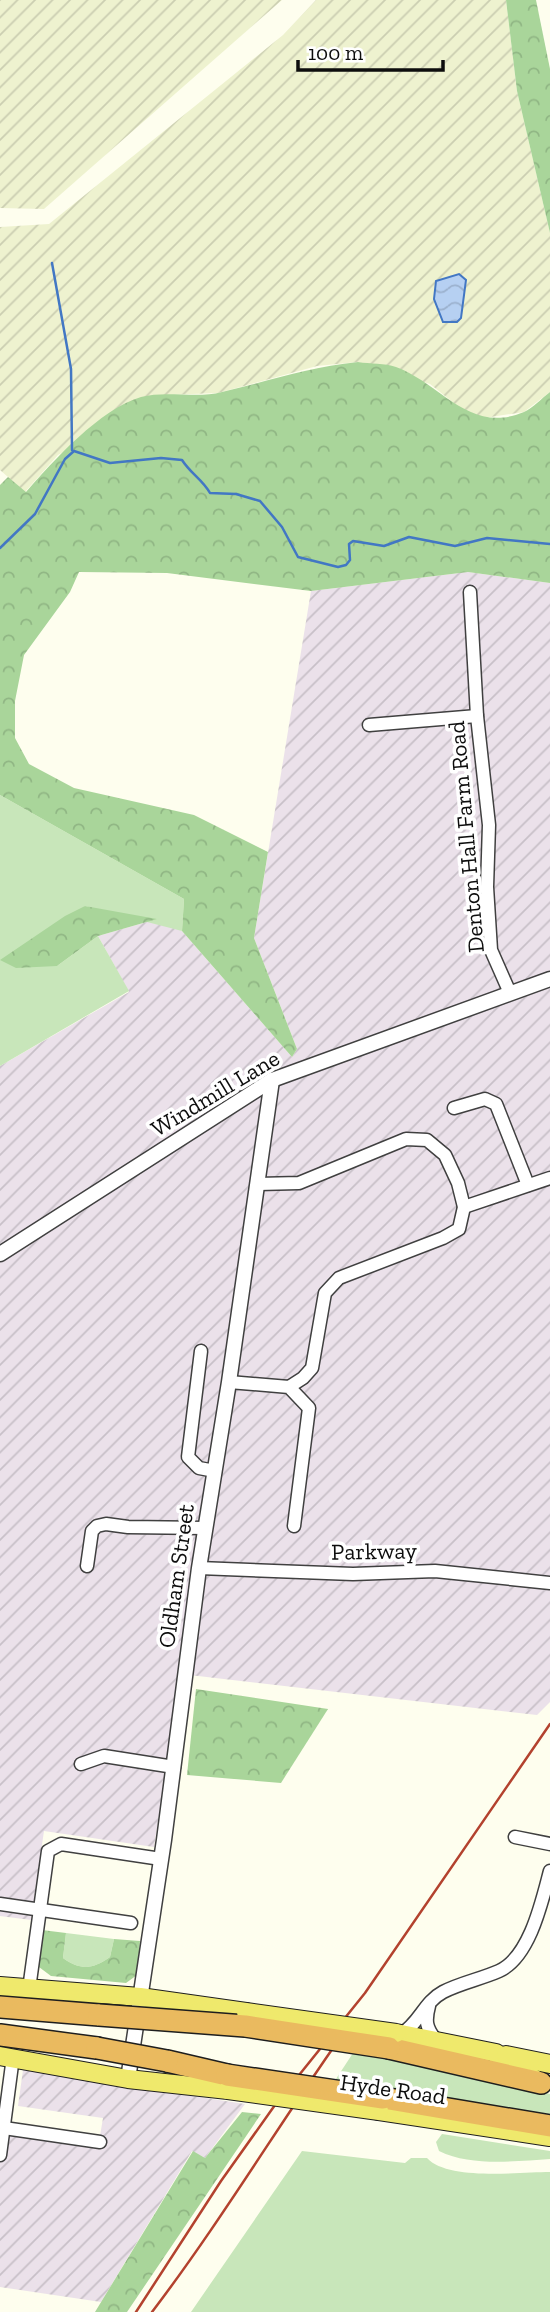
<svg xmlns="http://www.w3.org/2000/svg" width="550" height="2312" font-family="'Zilla Slab',serif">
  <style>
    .industrial { fill: url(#industrial-furrows) }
    .farmland { fill: url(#farmland-furrows) }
    .grass { fill: #c8e6ba }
    .forest { fill: url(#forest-crowns) }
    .water { fill: url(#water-waves); stroke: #4277c4; stroke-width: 2 }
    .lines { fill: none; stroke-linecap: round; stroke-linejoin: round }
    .stream { stroke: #4277c4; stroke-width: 2.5 }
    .minor-casing { stroke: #404040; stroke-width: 15 }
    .tertiary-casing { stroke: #404040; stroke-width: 17 }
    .primary-casing { stroke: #1e1e1e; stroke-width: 20 }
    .motorway-casing { stroke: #1e1e1e; stroke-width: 24 }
    .minor { stroke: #fff; stroke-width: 12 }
    .tertiary { stroke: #fff; stroke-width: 14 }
    .primary { stroke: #efe96c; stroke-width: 18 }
    .motorway { stroke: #eaba5f; stroke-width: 21 }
    .rail { stroke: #b3422e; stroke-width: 2.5 }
    .primary-bridge-casing { stroke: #1e1e1e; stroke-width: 20; stroke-linecap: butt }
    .motorway-bridge-casing { stroke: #1e1e1e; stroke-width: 24; stroke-linecap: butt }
    .primary-bridge { stroke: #efe96c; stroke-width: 18 }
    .motorway-bridge { stroke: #eaba5f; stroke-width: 21 }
    .labels { text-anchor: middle; stroke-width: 7; stroke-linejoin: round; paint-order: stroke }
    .street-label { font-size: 23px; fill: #0d0d0d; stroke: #fff }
  </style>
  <defs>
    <pattern id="industrial-furrows" width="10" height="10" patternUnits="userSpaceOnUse" patternTransform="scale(1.75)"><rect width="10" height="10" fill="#ebe1ea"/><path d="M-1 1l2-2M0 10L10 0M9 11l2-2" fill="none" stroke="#c8c0c8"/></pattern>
    <pattern id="farmland-furrows" width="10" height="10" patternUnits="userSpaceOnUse" patternTransform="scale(1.75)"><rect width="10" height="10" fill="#eef2cf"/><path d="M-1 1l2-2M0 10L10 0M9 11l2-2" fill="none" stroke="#cbceb1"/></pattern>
    <pattern id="forest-crowns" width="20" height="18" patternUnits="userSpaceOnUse" patternTransform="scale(1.75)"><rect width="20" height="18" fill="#a9d59a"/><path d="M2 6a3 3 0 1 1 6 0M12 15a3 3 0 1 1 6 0" fill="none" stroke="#90b684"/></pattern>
    <pattern id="water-waves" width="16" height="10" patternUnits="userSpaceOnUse" patternTransform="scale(1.75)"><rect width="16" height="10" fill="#b6d0f2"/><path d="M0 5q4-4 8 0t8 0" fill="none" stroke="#9bb1ce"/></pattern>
  </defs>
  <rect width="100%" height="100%" fill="#fefeee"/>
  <!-- industrial -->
  <g class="industrial">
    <path d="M468,572L550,583V1702L537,1715L181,1674L154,1847L44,1831L31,1920L0,1916V1066L129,992L98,936L157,919L182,931L292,1057L297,1049L254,938L311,591Z"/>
    <path d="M23,2070L245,2104L205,2158L192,2151L101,2302L0,2287V2134L98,2148L103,2118L18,2106Z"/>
  </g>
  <!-- farmland -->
  <g class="farmland">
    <path d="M0,0H282L44,209L0,208Z"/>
    <path d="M316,0H506L517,91L550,233V392L524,412L484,418L460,408L430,384L358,362L317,366L218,393L167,395L58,455L25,492L0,470V227L49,224L283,35Z"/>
  </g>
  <!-- grass -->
  <g class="grass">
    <path d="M0,795L184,899L182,931L85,906L57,966L98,936L129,991L0,1066Z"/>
    <path d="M66,1933L114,1939L110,1957C93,1969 81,1971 63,1958Z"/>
    <path d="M355,2050L550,2094V2119L332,2085Z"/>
    <path d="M442,2134L550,2151V2159C515,2161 472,2167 439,2151L436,2142Z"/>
    <path d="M302,2151L405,2163L411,2158H427C448,2181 519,2172 550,2172V2312H191Z"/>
  </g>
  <!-- forest -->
  <g class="forest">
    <path d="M506,0H536L550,69V233L517,91Z"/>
    <path d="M358,362C370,364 385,363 396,367C442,384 469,435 524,412C533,408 542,398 550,392V583L468,572L311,591L167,573L79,572L70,592L24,655L15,701V738L29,764L74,788L194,815L268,852L254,938L297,1049L292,1057L182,931L184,899L0,795V485L8,477L26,492C53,461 100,409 141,397C167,390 196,399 222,392C269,381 309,367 358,362Z"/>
    <path d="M85,906L157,919L98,936L57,966L16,968L0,960L65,916Z"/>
    <path d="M196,1689L328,1709L281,1783L187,1775Z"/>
    <path d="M42,1930L66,1933L63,1958C81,1971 93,1969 110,1957L114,1939L140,1941L137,1975L126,1983L51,1976L39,1967Z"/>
    <path d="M242,2112L261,2114L127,2312H95L193,2151L205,2158Z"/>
  </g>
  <!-- water -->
  <path class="water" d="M459,274L466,280L461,318L457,322H443L434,299L436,281Z"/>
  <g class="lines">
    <!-- stream -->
    <g class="stream">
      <path d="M52,263L71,369L72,450"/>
      <path d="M0,548L35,514L65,459L74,451L110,463L161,458L182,460C191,474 202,479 210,493L236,494L260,501L282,527L298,557L338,567L346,565L350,560L349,544L353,541L384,546L409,537L455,546L487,538L550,544"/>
    </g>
    <defs>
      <g id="minor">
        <path d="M470,592L477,716L489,825L487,887L491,950L510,993"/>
        <path d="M369,725L477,716"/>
        <path d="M454,1108L485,1099L496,1104L528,1185"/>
        <path d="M258,1184L299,1183L406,1139L427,1140L445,1155L458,1183L464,1207L459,1229L443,1238L339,1278L325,1293L312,1368L303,1378L289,1387"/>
        <path d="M464,1207L550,1178"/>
        <path d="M201,1351L188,1457L199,1468L215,1471"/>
        <path d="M229,1382L289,1387L309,1408L294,1526"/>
        <path d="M87,1566L92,1531L97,1526L106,1524L128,1527L205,1528"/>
        <path d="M199,1568L353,1574L435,1571L550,1583"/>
        <path d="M81,1764L104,1756L174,1767"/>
        <path d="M515,1837L550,1844"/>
        <path d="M0,1904L131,1923"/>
        <path d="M29,1989L48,1851L61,1844L161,1859"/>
        <path d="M429,2006C425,2021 426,2028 436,2040"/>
        <path d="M401,2034C419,2024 424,2002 443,1992C460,1983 481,1979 499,1971C530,1957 542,1901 550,1871"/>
        <path d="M4,2128L100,2142"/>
        <path d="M0,2155L13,2057"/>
      </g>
      <g id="tertiary">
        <path d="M0,1254L272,1080L550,979"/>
        <path d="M128,2079L164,1840L199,1568L229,1382L272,1080"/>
      </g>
      <g id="primary">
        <path d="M0,1986L140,1997L246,2012"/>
        <path d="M396,2033L496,2053L536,2080"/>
        <path d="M506,2055L550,2064"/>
        <path d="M0,2056L128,2079L228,2090"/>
        <path d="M379,2111L550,2137"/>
      </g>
      <g id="motorway">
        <path d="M0,2007L99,2015"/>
        <path d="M0,2035L97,2048"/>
        <path d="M389,2048L541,2083"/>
        <path d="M167,2061L227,2075"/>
        <path d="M383,2098L550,2126"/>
      </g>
    </defs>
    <!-- minor casing -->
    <use href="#minor" class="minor-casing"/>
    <!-- tertiary casing -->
    <use href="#tertiary" class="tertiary-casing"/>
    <!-- primary casing -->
    <use href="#primary" class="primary-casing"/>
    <!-- motorway casing -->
    <use href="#motorway" class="motorway-casing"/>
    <!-- minor -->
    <use href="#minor" class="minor"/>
    <!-- tertiary -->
    <use href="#tertiary" class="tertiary"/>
    <!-- primary -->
    <use href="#primary" class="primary"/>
    <!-- motorway -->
    <use href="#motorway" class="motorway"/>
    <!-- rail -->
    <g class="rail">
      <path d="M136,2312L221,2181L275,2105L365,1993L550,1724"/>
      <path d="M152,2312C219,2224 276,2129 340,2038"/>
    </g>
    <defs>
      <g id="primary-bridge">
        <path d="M246,2012L396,2033"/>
        <path d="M228,2090L379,2111"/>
      </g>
      <g id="motorway-bridge">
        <path d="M99,2015L245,2026L389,2048"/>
        <path d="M97,2048L167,2061"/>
        <path d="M227,2075L383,2098"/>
      </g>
    </defs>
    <!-- primary-bridge casing -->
    <use href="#primary-bridge" class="primary-bridge-casing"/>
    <!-- motorway-bridge casing -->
    <use href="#motorway-bridge" class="motorway-bridge-casing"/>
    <!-- primary-bridge -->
    <use href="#primary-bridge" class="primary-bridge"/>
    <!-- motorway-bridge -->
    <use href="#motorway-bridge" class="motorway-bridge"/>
  </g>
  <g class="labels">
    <!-- street labels -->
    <g class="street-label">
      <text transform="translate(466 837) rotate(-95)" y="8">Denton Hall Farm Road</text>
      <text transform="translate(215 1093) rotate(-31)" y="8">Windmill Lane</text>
      <text transform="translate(374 1551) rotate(-1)" y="8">Parkway</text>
      <text transform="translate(176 1576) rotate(-82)" y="8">Oldham Street</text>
      <text transform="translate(393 2089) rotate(8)" y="8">Hyde Road</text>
    </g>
  </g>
  <!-- scale -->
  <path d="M298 60v10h145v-10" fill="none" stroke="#0d0d0d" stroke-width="3.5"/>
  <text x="308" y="60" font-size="21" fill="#0d0d0d" stroke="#ffffff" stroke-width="5" paint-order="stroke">100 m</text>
</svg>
